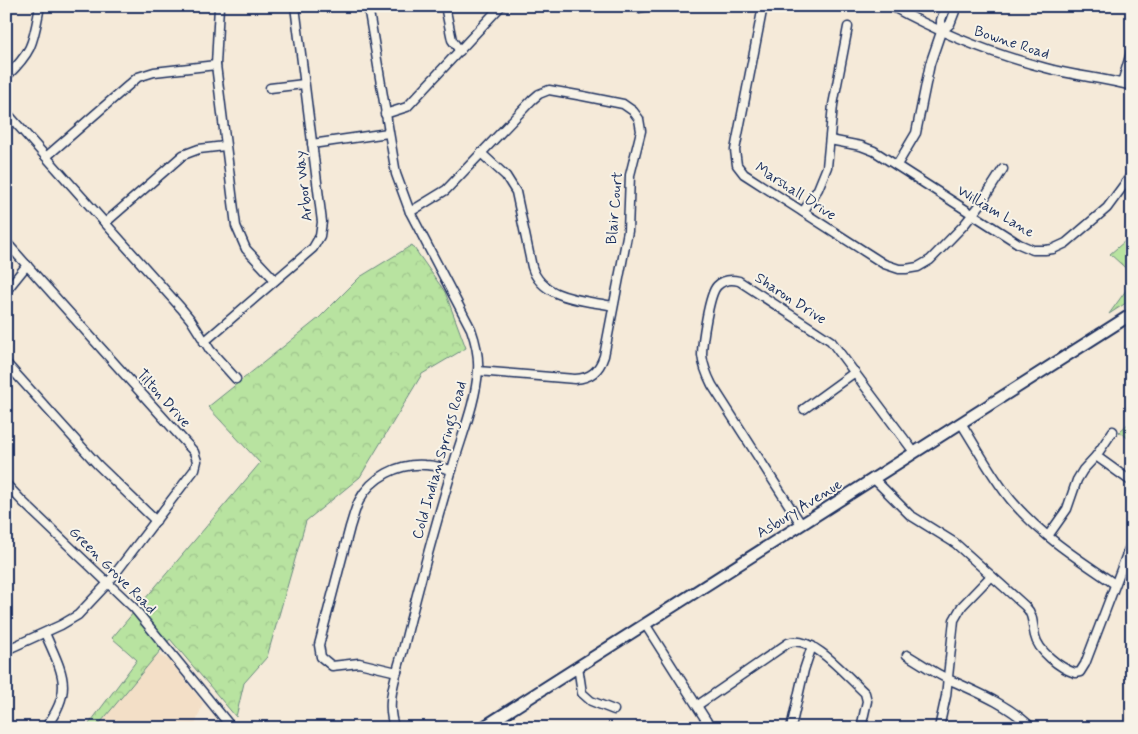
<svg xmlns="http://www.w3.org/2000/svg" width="1138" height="734" font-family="Mynerve,sans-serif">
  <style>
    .built { fill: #f3dfc7 }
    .forest { fill: url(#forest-crowns); stroke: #6a897f }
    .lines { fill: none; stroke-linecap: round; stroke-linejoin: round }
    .minor-casing { stroke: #1b2f5e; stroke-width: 11 }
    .major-casing { stroke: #1b2f5e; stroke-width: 14 }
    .minor { stroke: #f7f3e8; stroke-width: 8 }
    .major { stroke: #f7f3e8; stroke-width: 10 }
    .labels { text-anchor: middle; stroke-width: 4; stroke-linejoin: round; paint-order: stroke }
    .street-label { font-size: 15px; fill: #1b2f5e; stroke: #f7f3e8 }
  </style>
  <defs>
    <pattern id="forest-crowns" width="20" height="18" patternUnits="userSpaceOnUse" patternTransform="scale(1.25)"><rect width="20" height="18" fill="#b8e3a0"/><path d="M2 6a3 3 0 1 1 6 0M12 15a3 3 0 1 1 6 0" fill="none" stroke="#9ec38c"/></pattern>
  </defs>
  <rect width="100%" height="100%" fill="#f5ead9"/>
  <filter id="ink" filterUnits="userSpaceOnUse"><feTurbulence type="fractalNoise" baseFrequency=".02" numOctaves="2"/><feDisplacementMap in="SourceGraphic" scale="10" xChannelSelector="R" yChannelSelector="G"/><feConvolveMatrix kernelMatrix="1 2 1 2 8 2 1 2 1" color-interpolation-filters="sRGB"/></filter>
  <g filter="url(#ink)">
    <!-- built -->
    <path class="built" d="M157,654L169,660L203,703L194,728H96Z"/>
    <!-- forest -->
    <g class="forest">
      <path d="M1132,235V274L1110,254Z"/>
      <path d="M412,245L445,292L466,348L422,374L360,477L306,521L267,657L244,683L236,717L170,639L96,728H86L137,660L112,638L260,463L208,407L319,318L360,277Z"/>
      <path d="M1132,282V299L1109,314Z"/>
      <path d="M1132,420V441L1119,432Z"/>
    </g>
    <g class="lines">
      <defs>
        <g id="minor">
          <path d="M219,6L216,65L236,226L246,249L275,280"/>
          <path d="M368,6L396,174L410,212L471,329C476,343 479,356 478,370C476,402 462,435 453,466C435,527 418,588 403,650C397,673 384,704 395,728"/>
          <path d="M445,6L452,40L460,51"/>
          <path d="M629,6L638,8L649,6"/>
          <path d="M763,6L735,150L737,165L744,174L884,264L899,269H906L918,267L930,260L964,225L980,205L1003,169"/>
          <path d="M891,6C940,33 992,54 1046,68C1074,76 1104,78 1132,86"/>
          <path d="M941,32L950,24L957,6"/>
          <path d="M6,77C34,50 33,42 40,6"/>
          <path d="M1122,83L1132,49"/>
          <path d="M270,88L304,84"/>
          <path d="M6,112L181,308L191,320L210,350L236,379"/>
          <path d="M385,114L407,107L501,6"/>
          <path d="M830,140L861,146L874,151L1019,244L1033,250H1045L1053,249L1066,243L1107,208L1132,174"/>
          <path d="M312,144L388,133"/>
          <path d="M481,153L506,176L516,192L532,267C542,300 585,300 613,306"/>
          <path d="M46,157L138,77L154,72L216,65"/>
          <path d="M897,165L916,133L930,64L941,32V20L946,6"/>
          <path d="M410,212L446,190L532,100L539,94L549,90L583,96L623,104L633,111L639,119L641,131L630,175L628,231L604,356C599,371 591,378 575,379L478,371"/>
          <path d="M803,212L818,189L827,167L833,105L848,27"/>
          <path d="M105,223L183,155L199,149L225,146"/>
          <path d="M6,242L194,452L197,461L195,469L108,583L78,615L61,625L6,650"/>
          <path d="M6,291L27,265"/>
          <path d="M204,342L313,248L320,236L322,222L295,6"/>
          <path d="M6,363L98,465L156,521"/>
          <path d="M804,409L855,372"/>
          <path d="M961,423C977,448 992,477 1011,500C1040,535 1078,559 1115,584"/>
          <path d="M1096,456L1132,482"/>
          <path d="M873,478L910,515L955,543L1025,606C1034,615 1032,624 1035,636C1038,651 1060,668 1075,673L1080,672L1085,664L1132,541"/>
          <path d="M6,484L23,502L134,608L232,728"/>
          <path d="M801,524L712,385C707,375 703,365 702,355C702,342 709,294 717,286C723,280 731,279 739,281L831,341L914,452"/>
          <path d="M1048,536L1067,509L1077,480L1083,470L1096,456L1113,431"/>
          <path d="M645,624L711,728"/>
          <path d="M907,655C921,663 934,673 948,679C977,692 1009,705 1032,728"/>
          <path d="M578,666L582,693L591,701L614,710"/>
          <path d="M397,672L359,663L332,666L321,657L319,645L350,527C353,518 355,509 359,501C371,477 399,463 425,465C434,465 443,468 452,470"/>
          <path d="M698,705L788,643C812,633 848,678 865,693L867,701L861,728"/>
          <path d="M45,728C75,689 62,673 45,633"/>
          <path d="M791,728L804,670L812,646"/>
          <path d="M939,728L946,696L954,620L962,606L991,576"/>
        </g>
        <path id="major" d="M482,728L1132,314"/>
      </defs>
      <!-- minor casing -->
      <use href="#minor" class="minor-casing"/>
      <!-- major casing -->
      <use href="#major" class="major-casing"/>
      <!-- minor -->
      <use href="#minor" class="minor"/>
      <!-- major -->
      <use href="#major" class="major"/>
    </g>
  </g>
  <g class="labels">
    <!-- street labels -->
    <g class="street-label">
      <text transform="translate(1012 42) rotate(18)" y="5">Bowne Road</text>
      <text transform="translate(303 186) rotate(-96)" y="5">Arbor Way</text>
      <text transform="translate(796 191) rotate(33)" y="5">Marshall Drive</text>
      <text transform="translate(614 208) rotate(-85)" y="5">Blair Court</text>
      <text transform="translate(996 211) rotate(31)" y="5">William Lane</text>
      <text transform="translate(791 298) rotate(33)" y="5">Sharon Drive</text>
      <text transform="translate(164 398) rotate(48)" y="5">Tilton Drive</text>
      <text transform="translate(439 460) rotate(-74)" y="5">Cold Indian Springs Road</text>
      <text transform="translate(799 508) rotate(-32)" y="5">Asbury Avenue</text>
      <text transform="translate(113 570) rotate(45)" y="5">Green Grove Road</text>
    </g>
  </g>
  <!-- margin -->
  <rect width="1138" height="734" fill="none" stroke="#f7f3e8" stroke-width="25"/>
  <rect x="12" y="12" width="1113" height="709" fill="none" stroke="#1b2f5e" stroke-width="2" filter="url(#ink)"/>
</svg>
